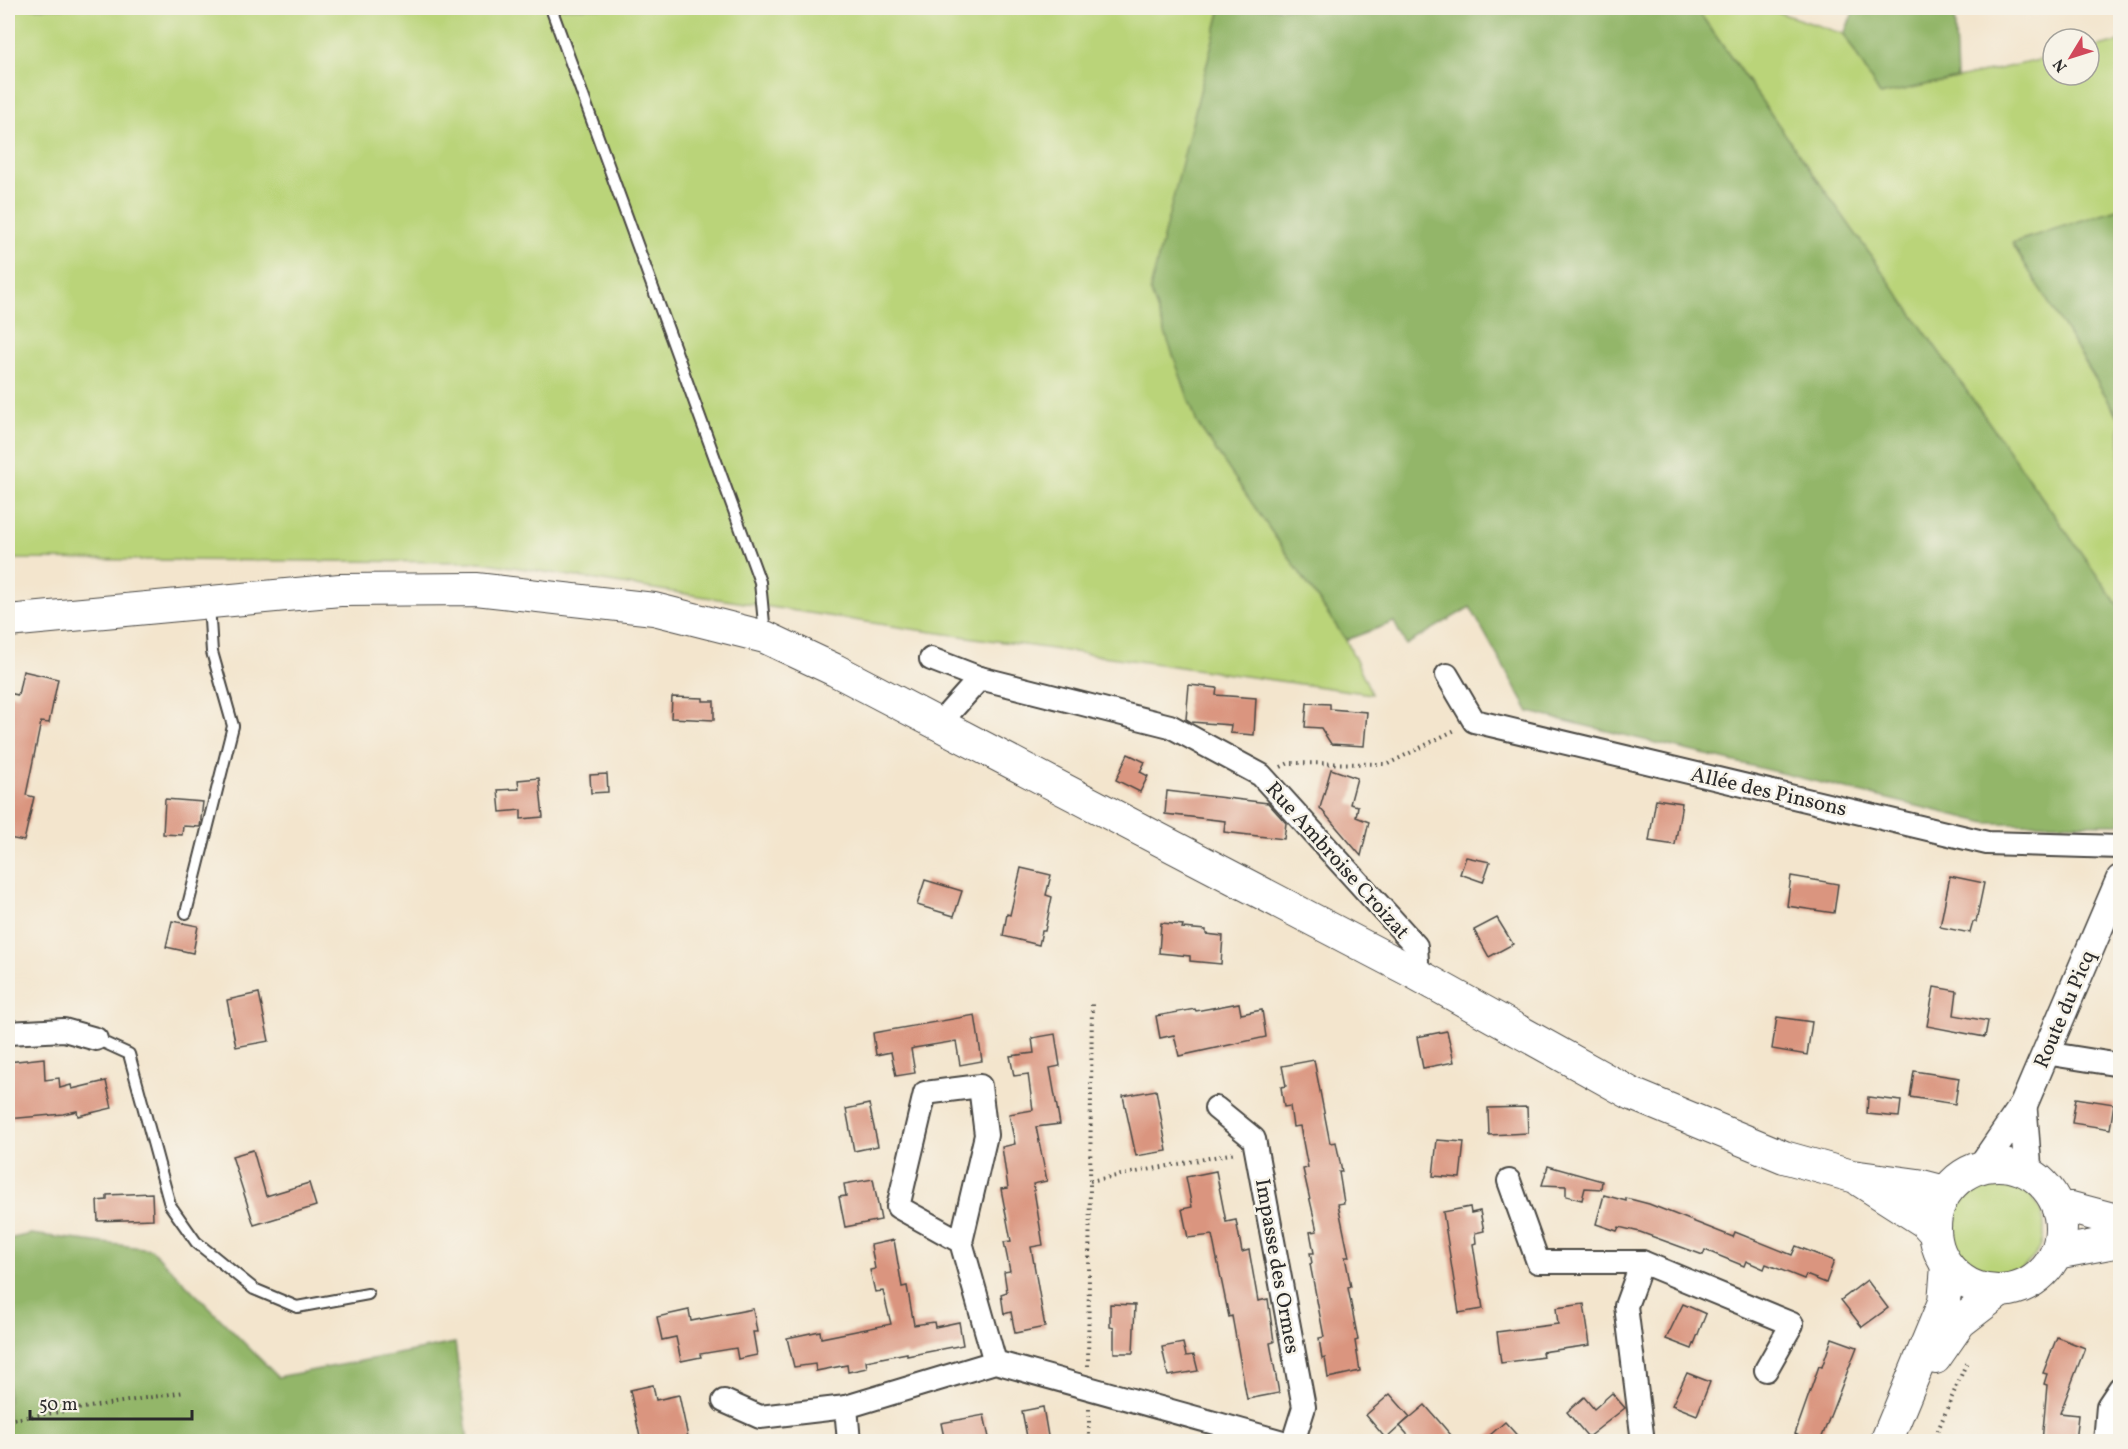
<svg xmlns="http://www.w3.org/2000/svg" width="2128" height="1449" font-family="Vollkorn,serif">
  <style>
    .green { fill: #bad479; stroke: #728052; stroke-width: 1.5 }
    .forest { fill: #93b669; stroke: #5f704a; stroke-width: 1.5 }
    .building { fill: #da957f }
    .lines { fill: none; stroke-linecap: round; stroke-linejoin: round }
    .service-casing { stroke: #494743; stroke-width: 14 }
    .minor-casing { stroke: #494743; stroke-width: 26 }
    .tertiary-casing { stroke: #494743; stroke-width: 30 }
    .secondary-casing { stroke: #494743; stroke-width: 34 }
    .path { stroke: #494743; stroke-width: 4; stroke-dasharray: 1.5 4.5; stroke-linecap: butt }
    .service { stroke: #fff; stroke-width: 10 }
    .minor { stroke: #fff; stroke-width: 22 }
    .tertiary { stroke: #fff; stroke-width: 27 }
    .secondary { stroke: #fff; stroke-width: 32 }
    .labels { text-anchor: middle; stroke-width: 5; stroke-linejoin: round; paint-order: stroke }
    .street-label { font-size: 21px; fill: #2b2b2b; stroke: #f7f3e8 }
  </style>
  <rect width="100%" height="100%" fill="#f7f3e8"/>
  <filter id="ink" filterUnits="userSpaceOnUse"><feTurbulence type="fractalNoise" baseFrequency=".0167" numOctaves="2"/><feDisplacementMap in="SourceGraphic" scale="12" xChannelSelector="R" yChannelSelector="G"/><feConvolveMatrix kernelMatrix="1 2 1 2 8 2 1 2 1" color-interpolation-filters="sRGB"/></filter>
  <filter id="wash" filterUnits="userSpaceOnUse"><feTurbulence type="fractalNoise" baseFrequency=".008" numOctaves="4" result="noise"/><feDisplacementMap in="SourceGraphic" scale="24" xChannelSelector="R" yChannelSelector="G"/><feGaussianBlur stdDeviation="1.35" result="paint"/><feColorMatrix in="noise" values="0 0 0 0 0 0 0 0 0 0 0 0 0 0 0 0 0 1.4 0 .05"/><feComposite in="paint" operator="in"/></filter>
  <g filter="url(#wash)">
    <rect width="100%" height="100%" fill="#f3e5cd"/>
    <!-- green -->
    <g class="green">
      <path d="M8,8H1221L1151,290L1197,423L1346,640L1372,694L918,630L481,562L8,559Z"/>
      <path d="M1696,8H1765L1844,34L1880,95L2053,57V75H2089V49L2120,42V208L2012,243L2120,419V608Z"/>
      <circle cx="1998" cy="1228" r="46"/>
    </g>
    <!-- forest -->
    <g class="forest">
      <path d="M1221,8H1696L2120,608V824L1987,823L1529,712L1470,607L1406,645L1394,622L1346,640L1197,423L1150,290Z"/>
      <path d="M1855,8H1954L1957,78L1880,95L1844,34Z"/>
      <path d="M2120,208V419L2012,243Z"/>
      <path d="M31,1234L151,1249L278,1377L455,1343L468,1441H8V1239Z"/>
    </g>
    <g id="blocks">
      <!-- building -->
      <g class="building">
        <path d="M23,671L58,679L49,723L41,722L26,795L34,797L24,841L8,838V693L18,695Z"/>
        <path d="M1189,685L1217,688L1216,695L1256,698L1254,735L1230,733L1231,725L1191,722L1186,719Z"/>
        <path d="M672,697L703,698V701H714V720L671,718Z"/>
        <path d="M1307,703L1330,704V709L1367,712L1364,746L1331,744L1321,728L1305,727Z"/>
        <path d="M1128,754L1145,762L1140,772L1148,776L1140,792L1116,780Z"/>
        <path d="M1331,769L1357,778L1350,804L1358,806L1356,817L1369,822L1361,856L1320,808Z"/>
        <path d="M607,774L608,792L591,793L590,775Z"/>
        <path d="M539,778L543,817L521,819V810L500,812L498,790L519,789L518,780Z"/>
        <path d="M1167,791L1268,803L1286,823L1284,839L1224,832L1225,821L1165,814Z"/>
        <path d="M165,799L203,802L200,827L183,826L182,835L163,834Z"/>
        <path d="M1656,799L1682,803L1675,845L1649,841Z"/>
        <path d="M1466,857L1490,862L1483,882L1460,874Z"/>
        <path d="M1021,868L1051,875L1046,895L1052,897L1045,931H1042L1039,945L1003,936L1007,914L1010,915Z"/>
        <path d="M1791,876L1838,884L1834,913L1787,906Z"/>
        <path d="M1950,876L1984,883L1976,922H1973L1970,933L1940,927Z"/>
        <path d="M925,880L962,891L954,916L917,905Z"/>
        <path d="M1497,918L1513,944L1489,957L1474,930Z"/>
        <path d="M172,921L198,926L193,953L166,947Z"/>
        <path d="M1161,923L1183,925L1182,928L1206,930V934L1223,936L1221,964L1190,961V956L1159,953Z"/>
        <path d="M1934,987L1957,991L1954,1015L1988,1021L1985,1037L1927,1026Z"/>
        <path d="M259,993L269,1041L236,1047L227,1000Z"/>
        <path d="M1239,1003L1241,1014L1262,1010L1266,1037L1179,1056L1174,1035L1160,1038L1156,1016L1195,1009L1196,1011Z"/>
        <path d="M975,1015L982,1061L960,1065L956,1041L914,1048L911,1049L915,1073L896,1076L891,1052L876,1055L873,1033Z"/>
        <path d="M1777,1017L1812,1022L1807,1055L1772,1049Z"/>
        <path d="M1447,1031L1454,1062L1423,1068L1417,1037Z"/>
        <path d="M1055,1034L1060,1066L1050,1068L1060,1124L1036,1127L1047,1181L1033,1184L1043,1245L1031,1247L1045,1327L1015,1333L1011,1312L1004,1314L1001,1294L1007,1292L1004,1272L1010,1271L1004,1242L1011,1241L1001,1189L1008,1188L1002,1147L1015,1144L1009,1114L1033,1110L1028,1074L1014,1076L1010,1056L1034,1053L1032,1038Z"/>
        <path d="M44,1058L45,1080L59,1078L60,1088L71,1085L72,1089L106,1081L112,1108L78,1116L77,1111L63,1114L8,1119V1062Z"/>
        <path d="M1314,1060L1330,1143L1336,1142L1342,1172H1339L1344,1203L1338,1204L1349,1257H1345L1351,1287L1348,1288L1358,1340L1355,1341L1360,1371L1328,1378L1325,1358L1322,1359L1319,1338L1324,1337L1310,1264L1312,1263L1310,1253H1314L1310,1232L1317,1231L1303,1169L1308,1168L1300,1126L1293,1127L1290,1106L1284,1107L1281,1087L1286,1086L1282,1066Z"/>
        <path d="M1914,1071L1959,1078L1955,1104L1910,1097Z"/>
        <path d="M1156,1090L1167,1151L1136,1156L1123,1096Z"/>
        <path d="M1868,1097L1901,1101L1899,1117L1867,1114Z"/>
        <path d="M2076,1098L2114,1104L2110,1129L2072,1123Z"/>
        <path d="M869,1104L878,1146L854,1151L846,1109Z"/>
        <path d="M1527,1107L1528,1133L1489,1135L1488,1108Z"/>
        <path d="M1437,1140L1464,1142L1460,1178L1433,1176Z"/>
        <path d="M253,1150L266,1196L309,1183L316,1206L254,1225L232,1156Z"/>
        <path d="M1548,1166L1602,1181L1601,1189L1585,1188L1582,1200L1566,1196V1186L1542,1185Z"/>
        <path d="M1216,1171L1226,1222L1236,1220L1242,1252L1249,1250L1258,1301L1268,1299L1274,1342L1270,1343L1279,1393L1247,1399L1232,1316L1229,1317L1212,1235L1188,1238L1182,1209L1192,1207L1186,1177Z"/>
        <path d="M873,1179L881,1220L845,1227L839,1197L846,1196L844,1184Z"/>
        <path d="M152,1193L153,1219L98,1221L97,1201L107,1200V1195Z"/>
        <path d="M1604,1195L1626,1201V1198L1649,1204L1733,1237L1735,1232L1792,1255L1796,1246L1834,1261L1826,1283L1806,1275L1804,1279L1766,1264L1764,1269L1746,1261L1744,1266L1705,1250L1703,1255L1640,1232L1619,1227L1617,1231L1596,1224Z"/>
        <path d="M1470,1207L1471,1213L1480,1211L1484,1231L1475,1233L1476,1243L1473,1244L1483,1309L1459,1313L1443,1212Z"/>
        <path d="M894,1240L902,1287L907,1286L914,1325L934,1322L935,1327L959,1322L963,1345L907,1356V1353L866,1361L867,1368L848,1372L847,1365L816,1371L815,1364L794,1367L787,1338L820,1331L821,1338L891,1324L883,1291L875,1292L870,1270L875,1269L871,1245Z"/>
        <path d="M1867,1280L1888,1308L1862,1327L1841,1300Z"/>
        <path d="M1110,1304L1135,1305L1133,1353H1114V1328L1110,1327Z"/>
        <path d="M1584,1304L1590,1345L1542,1352L1543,1357L1501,1363L1497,1332L1558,1324L1556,1308Z"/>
        <path d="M1683,1304L1706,1314L1692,1349L1666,1339Z"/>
        <path d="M753,1309L757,1332H753L757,1355L738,1359L736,1348L700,1354L701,1357L681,1361L676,1337L662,1340L657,1317L689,1310L691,1321Z"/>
        <path d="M2057,1337L2085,1348L2060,1413L2078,1415L2075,1442H2042L2047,1385L2044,1384L2047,1374L2043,1373Z"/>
        <path d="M1832,1338L1857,1347L1820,1442H1814L1795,1434L1819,1366L1822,1367Z"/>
        <path d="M1183,1343L1186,1356L1194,1355L1198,1371L1168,1376L1162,1347Z"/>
        <path d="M1687,1373L1710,1382L1697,1415L1672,1405Z"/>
        <path d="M653,1385L656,1400L679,1395L689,1442H641L630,1390Z"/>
        <path d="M1612,1393L1625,1408L1588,1437L1567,1412L1584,1397L1594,1409Z"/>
        <path d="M1390,1394L1410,1417L1386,1439L1366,1415Z"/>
        <path d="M1425,1405L1457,1442H1414L1400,1426Z"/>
        <path d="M1043,1407L1049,1442H1028L1022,1411Z"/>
        <path d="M984,1415L990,1442H945L941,1423Z"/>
        <path d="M1505,1422L1523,1442H1482Z"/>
      </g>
    </g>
  </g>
  <g filter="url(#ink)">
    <use href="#blocks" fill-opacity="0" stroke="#494743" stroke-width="1.5"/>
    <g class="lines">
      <defs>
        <g id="service">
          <path d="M551,8L760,582L765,634"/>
          <path d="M186,913L233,726L212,652L209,604"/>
          <path d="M96,1039L129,1054L170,1205L196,1242L254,1289L297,1307L368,1294"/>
        </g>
        <g id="minor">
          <path d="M931,659L980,678L1170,726L1261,775L1416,946L1417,961L1411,971"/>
          <path d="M1447,675L1474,721L1987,843L2120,847"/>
          <path d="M939,724L980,678"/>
          <path d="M8,1033L64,1030L96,1039"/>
          <path d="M2045,1053L2120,1065"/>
          <path d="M1216,1108L1254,1139L1304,1407L1293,1442"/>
          <path d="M1509,1181L1538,1262H1642L1792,1324L1766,1370"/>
          <path d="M961,1242L898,1207L925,1093L980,1086L986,1135L961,1242L995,1362"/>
          <path d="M1642,1262L1626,1306L1643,1442"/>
          <path d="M724,1401L760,1417L846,1407"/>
          <path d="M849,1442L846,1407L995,1362L1283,1442"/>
          <path d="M2105,1442L2108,1406L2120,1388"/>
        </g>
        <g id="tertiary">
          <path d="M2023,1106L2028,1172"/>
          <path d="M1981,1167L2023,1106L2120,879"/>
        </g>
        <g id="secondary">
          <path d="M8,621L340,590L476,589L654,609L765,637L835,670L1411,971L1632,1094L1784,1157L1852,1176L1918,1185L1945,1192"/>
          <circle cx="1998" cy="1228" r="63"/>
          <path d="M1861,1181L1925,1222L1934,1232"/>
          <path d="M2058,1209L2071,1208L2120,1221"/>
          <path d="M2056,1253L2120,1241"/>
          <path d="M1935,1358L1960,1322L1999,1292"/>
          <path d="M1886,1442L1944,1302L1947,1266"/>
        </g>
      </defs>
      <!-- service casing -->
      <use href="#service" class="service-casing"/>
      <!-- minor casing -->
      <use href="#minor" class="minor-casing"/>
      <!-- tertiary casing -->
      <use href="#tertiary" class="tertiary-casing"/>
      <!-- secondary casing -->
      <use href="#secondary" class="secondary-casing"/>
      <!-- path -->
      <g class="path">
        <path d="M1281,767L1289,763L1388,764L1457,729"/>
        <path d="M1090,1181L1235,1153"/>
        <path d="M1088,1366L1092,1003"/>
        <path d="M1089,1409V1442"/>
        <path d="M8,1420L184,1392"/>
        <path d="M1933,1442L1968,1359"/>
      </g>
      <!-- service -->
      <use href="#service" class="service"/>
      <!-- minor -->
      <use href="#minor" class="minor"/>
      <!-- tertiary -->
      <use href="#tertiary" class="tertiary"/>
      <!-- secondary -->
      <use href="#secondary" class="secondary"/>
    </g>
  </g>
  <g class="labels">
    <!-- street labels -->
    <g class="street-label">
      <text transform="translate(1769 791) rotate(13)" y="7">Allée des Pinsons</text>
      <text transform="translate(1338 860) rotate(48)" y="7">Rue Ambroise Croizat</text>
      <text transform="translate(2064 1009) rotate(-67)" y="7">Route du Picq</text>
      <text transform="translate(1278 1266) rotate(80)" y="7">Impasse des Ormes</text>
    </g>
  </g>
  <!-- margin -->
  <rect width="2128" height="1449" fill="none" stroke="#f7f3e8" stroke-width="30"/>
  <!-- north arrow -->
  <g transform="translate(2071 57) rotate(232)"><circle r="28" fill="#f7f3e8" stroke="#a5a39c" stroke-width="1.5"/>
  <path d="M0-4.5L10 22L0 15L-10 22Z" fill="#d1495b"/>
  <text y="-9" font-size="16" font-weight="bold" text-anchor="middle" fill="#2b2b2b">N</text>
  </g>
  <!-- scale -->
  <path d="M30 1410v9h162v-9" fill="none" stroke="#2b2b2b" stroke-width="3"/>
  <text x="39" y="1410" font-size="18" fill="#2b2b2b" stroke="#f7f3e8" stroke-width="4.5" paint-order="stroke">50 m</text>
</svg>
